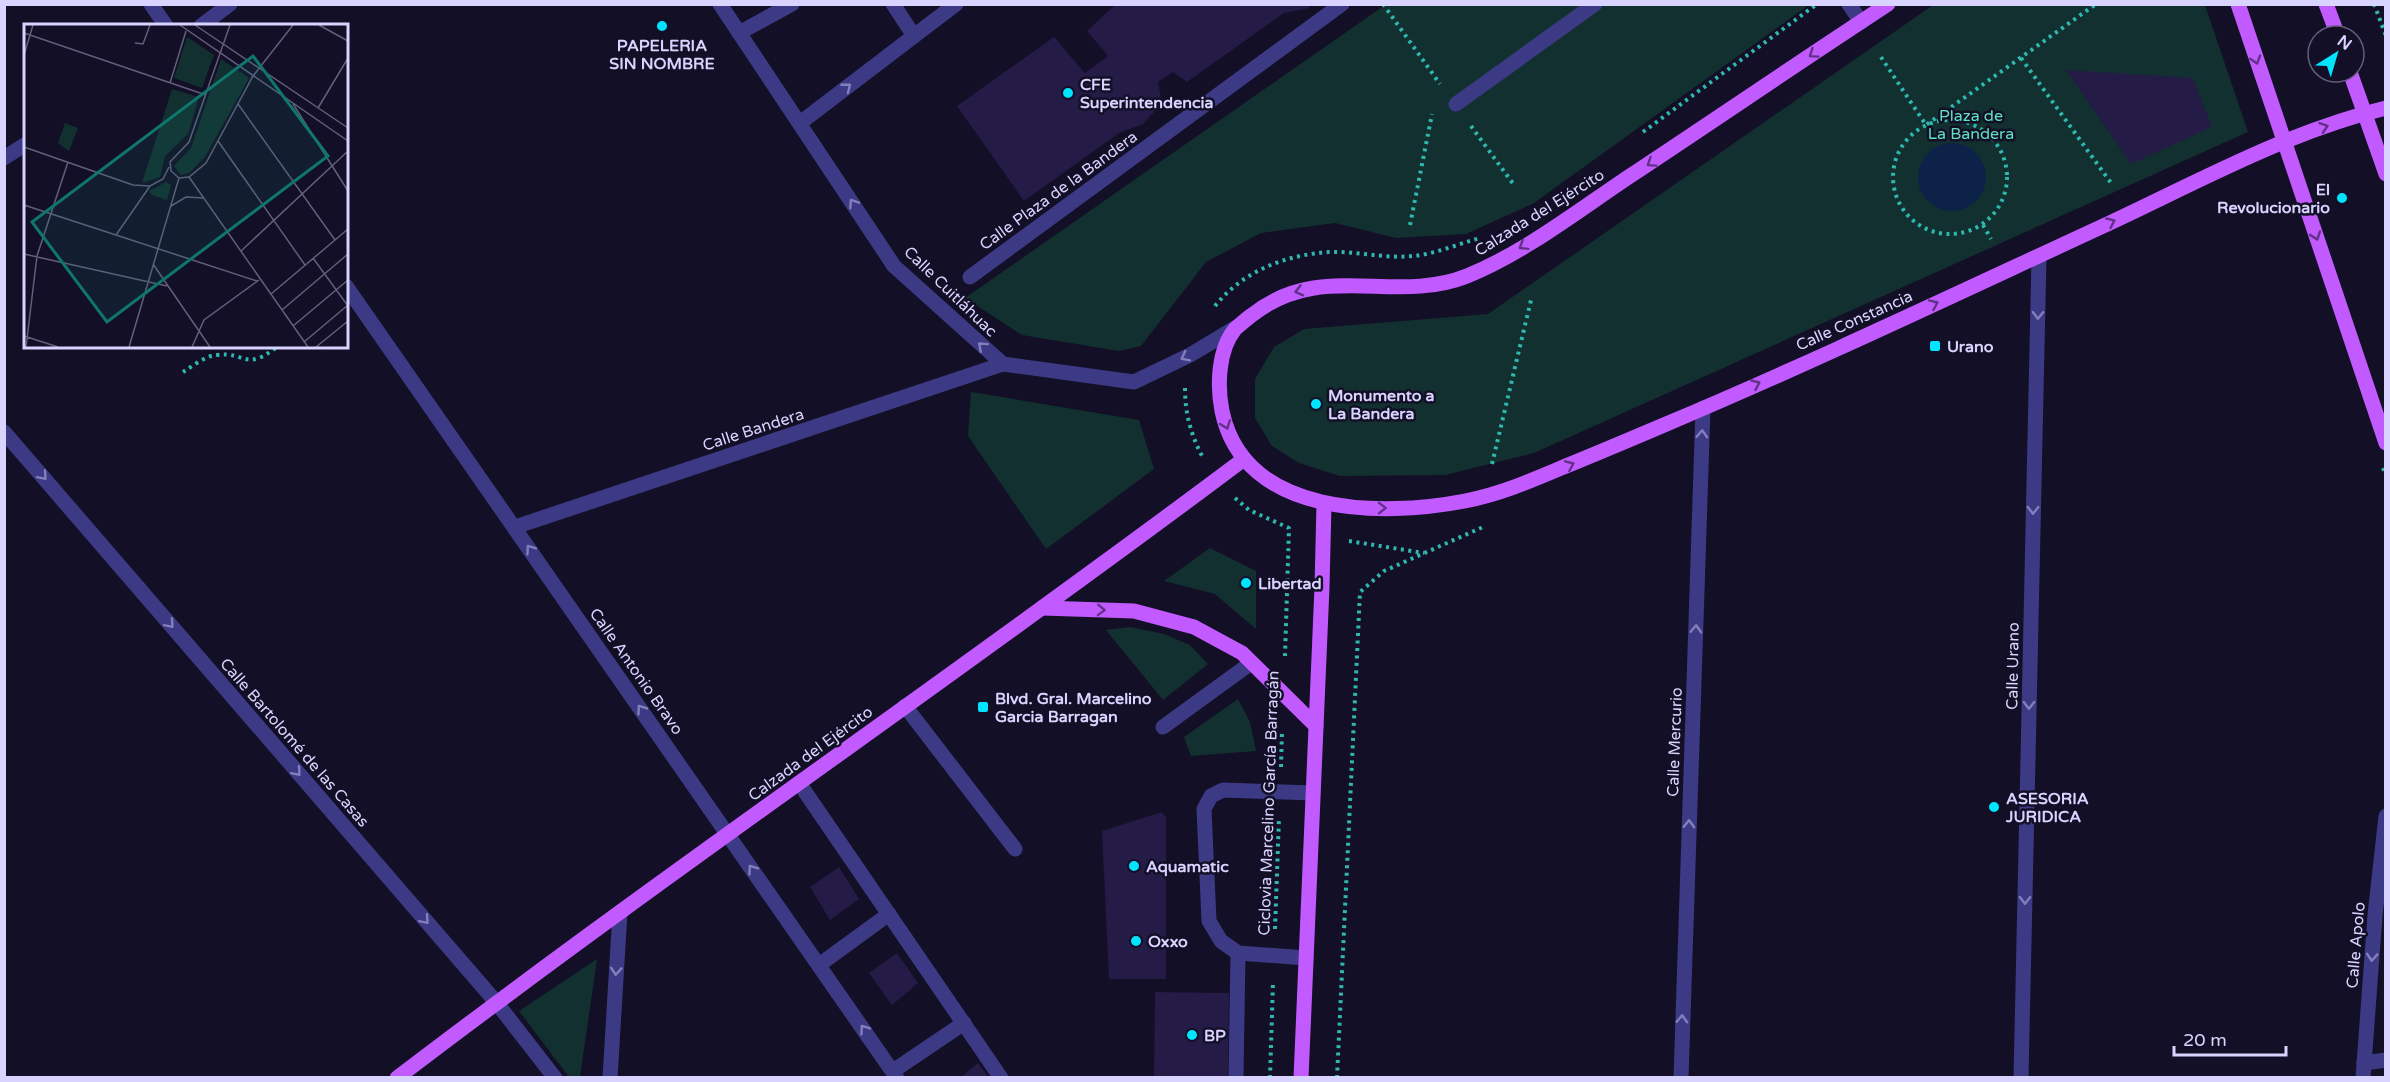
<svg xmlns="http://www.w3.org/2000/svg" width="2390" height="1082" font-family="'Varela Round',sans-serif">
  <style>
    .green { fill: #12302f }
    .water { fill: #0c2248 }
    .building { fill: #241b47 }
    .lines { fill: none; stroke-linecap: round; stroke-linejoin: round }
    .path { stroke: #2fb8b0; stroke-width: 4; stroke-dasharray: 3 4.5; stroke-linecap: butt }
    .minor { stroke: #3d3a85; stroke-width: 15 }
    .major { stroke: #c25bff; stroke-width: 15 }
    .oneway { stroke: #623188 }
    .oneway2 { stroke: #837fbc }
    .poi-dot { fill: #00e5ff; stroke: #130f26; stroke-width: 2 }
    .labels { text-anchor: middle; stroke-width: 5; stroke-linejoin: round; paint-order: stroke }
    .poi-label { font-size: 16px; font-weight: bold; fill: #d9d4ff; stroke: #130f26; text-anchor: start }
    .park-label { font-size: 16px; fill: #5fe0c0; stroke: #130f26 }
    .street-label { font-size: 16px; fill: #d9d4ff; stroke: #130f26 }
    .inset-road { fill: none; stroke: #625e7d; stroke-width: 1.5 }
    .view { fill: #0f766e; fill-opacity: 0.15; stroke: #0f766e; stroke-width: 3 }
    .inset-edge { fill: none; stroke: #d9d4ff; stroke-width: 3 }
  </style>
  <rect width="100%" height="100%" fill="#130f26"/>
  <!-- green -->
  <g class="green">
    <path d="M1804,4L1806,7L1534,203L1466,234L1396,238L1335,223L1261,233L1206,262L1141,346L1119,351L1022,335L965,298L1385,5Z"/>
    <path d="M1933,5H2205L2248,132L1534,453L1445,475L1340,476L1299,463L1272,446L1255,418V379L1274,347L1304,329L1488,314Z"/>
    <path d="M971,392L1139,420L1154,469L1046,549L968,436Z"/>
    <path d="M1210,548L1256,571V629L1215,594L1164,581Z"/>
    <path d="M1130,627L1164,634L1190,645L1208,664L1163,700L1106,630Z"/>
    <path d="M1238,699L1250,722L1256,751L1191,756L1184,737Z"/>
    <path d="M597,959L580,1077H569L519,1011Z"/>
  </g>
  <!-- water -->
  <circle class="water" cx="1952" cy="177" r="34"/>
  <!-- building -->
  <g class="building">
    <path d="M1116,4H1309V8L1284,13L1187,82L1173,72L1158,82L1162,103L1143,124L1119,133L1024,201L957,106L1054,37L1085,73L1108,56L1087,31Z"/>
    <path d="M2066,70L2193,78L2212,127L2131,164Z"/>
    <path d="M1162,812L1166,818V979H1109L1102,831Z"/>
    <path d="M839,867L859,899L830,920L810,887Z"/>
    <path d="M897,953L918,983L892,1005L869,973Z"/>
    <path d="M1155,992L1229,993L1228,1078H1154Z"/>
    <path d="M978,1063L989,1078H960Z"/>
  </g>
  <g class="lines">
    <!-- path -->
    <g class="path">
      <path d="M1383,4L1440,84"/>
      <path d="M2374,4L2386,36"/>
      <path d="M1881,57L1926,125L2096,4"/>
      <path d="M2021,58L2111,183"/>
      <circle cx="1950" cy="177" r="57"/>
      <path d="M1471,126L1514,185"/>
      <path d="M1643,132L1817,4"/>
      <path d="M1410,225L1432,114"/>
      <path d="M1983,225L1991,239"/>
      <path d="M1215,306C1243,271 1285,255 1329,252C1356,251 1385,259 1413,256C1435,254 1458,244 1480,238"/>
      <path d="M183,372C193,366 205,356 216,355C247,351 244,373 278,346"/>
      <path d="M1185,388C1185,414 1191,435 1203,458"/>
      <path d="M1492,464L1531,300"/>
      <path d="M2383,468L2386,475"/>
      <path d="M1235,498L1249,510L1289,528L1285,656"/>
      <path d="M1349,541L1424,553"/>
      <path d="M1281,767L1282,730"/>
      <path d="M1275,929L1279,817"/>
      <path d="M1270,1078L1273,982"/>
      <path d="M1337,1078L1360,592L1384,571L1483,527"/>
    </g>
    <!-- minor -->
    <g class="minor">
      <path d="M151,4L166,26"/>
      <path d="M720,4L894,266L1003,364L1134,382L1190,355L1235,328"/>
      <path d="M893,4L914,36L956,4"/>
      <path d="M1849,4L1861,22"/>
      <path d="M201,26L230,4"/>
      <path d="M739,33L792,4"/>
      <path d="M1456,104L1595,4"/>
      <path d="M800,123L914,36"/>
      <path d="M4,158L26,144"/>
      <path d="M970,277L1342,4"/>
      <path d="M346,286L897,1078"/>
      <path d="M4,432L496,1002L555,1078"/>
      <path d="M515,527L1003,364"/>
      <path d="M905,706L1015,849"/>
      <path d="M1163,727L1251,663"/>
      <path d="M799,783L1001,1078"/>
      <path d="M1306,958L1238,953L1221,941L1209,921L1204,809L1211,796L1223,790L1313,793"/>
      <path d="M819,965L889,914"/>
      <path d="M2364,1063L2386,1060"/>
      <path d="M893,1071L964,1023"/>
      <path d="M610,1078L620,912"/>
      <path d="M1236,1078L1238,953"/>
      <path d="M1681,1078L1703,408"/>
      <path d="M2021,1078L2039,256"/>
      <path d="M2363,1078L2375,915L2386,816"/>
    </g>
    <!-- major -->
    <g class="major">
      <path d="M1888,4C1801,61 1716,119 1630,176C1579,210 1524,253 1467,276C1394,305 1321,260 1252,315C1250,316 1236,328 1235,329C1218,350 1217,386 1222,411C1244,517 1382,517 1465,501C1501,494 1533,480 1566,466C1598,453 1631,439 1664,425C1811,363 1956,294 2101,227C2194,184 2286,132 2386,108"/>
      <path d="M2238,4L2386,443"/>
      <path d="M2326,4L2338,36"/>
      <path d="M2350,72L2386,174"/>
      <path d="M1042,608L1134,611L1194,627L1242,653L1316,726"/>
      <path d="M397,1078C675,866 965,669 1244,459"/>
      <path d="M1301,1078L1322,587L1324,504"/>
    </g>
  </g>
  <!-- one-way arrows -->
  <defs><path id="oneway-chevron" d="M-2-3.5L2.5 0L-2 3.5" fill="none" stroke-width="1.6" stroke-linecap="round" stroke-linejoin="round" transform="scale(1.5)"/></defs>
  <g class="oneway">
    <use href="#oneway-chevron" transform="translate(1813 54) rotate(146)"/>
    <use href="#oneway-chevron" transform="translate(2256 60) rotate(72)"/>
    <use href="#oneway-chevron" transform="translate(2324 127) rotate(-19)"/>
    <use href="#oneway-chevron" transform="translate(1651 163) rotate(146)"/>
    <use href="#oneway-chevron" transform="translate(2111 222) rotate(-25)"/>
    <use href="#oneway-chevron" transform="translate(2316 236) rotate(71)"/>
    <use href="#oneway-chevron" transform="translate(1523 246) rotate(148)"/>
    <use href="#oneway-chevron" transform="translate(1299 291) rotate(166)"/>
    <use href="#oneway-chevron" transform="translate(1934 304) rotate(-24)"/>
    <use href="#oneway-chevron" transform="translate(1756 384) rotate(-24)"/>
    <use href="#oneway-chevron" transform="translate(1226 425) rotate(70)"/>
    <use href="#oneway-chevron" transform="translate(1570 465) rotate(-23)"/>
    <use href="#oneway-chevron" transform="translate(1382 508) rotate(-1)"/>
    <use href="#oneway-chevron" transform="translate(1101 610) rotate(2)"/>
  </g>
  <g class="oneway2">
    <use href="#oneway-chevron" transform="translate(847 87) rotate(-38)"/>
    <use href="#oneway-chevron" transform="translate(853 203) rotate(-123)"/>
    <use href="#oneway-chevron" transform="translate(2038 315) rotate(91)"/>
    <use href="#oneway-chevron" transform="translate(982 346) rotate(-138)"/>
    <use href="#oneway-chevron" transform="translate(1185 357) rotate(153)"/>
    <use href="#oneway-chevron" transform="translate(1702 434) rotate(-88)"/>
    <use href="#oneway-chevron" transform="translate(43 476) rotate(49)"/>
    <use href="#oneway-chevron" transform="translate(2033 510) rotate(91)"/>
    <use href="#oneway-chevron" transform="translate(530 549) rotate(-125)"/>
    <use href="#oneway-chevron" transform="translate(170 624) rotate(49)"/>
    <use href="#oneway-chevron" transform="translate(1696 629) rotate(-88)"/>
    <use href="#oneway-chevron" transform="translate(2029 705) rotate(91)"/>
    <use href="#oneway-chevron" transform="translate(641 709) rotate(-125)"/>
    <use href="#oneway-chevron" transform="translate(297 772) rotate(49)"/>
    <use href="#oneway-chevron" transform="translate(1689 824) rotate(-88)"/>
    <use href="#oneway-chevron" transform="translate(752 869) rotate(-125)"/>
    <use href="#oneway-chevron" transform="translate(2025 900) rotate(91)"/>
    <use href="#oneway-chevron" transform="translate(425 920) rotate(49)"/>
    <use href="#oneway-chevron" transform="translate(2372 957) rotate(94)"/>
    <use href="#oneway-chevron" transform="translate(616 971) rotate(94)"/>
    <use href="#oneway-chevron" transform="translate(1682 1019) rotate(-88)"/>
    <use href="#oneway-chevron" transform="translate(864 1029) rotate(-125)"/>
  </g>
  <!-- markers -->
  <g class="poi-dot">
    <circle cx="662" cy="26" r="6"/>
    <circle cx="1068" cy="93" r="6"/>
    <circle cx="2342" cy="198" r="6"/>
    <rect x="1929" y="340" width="12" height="12" rx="3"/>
    <circle cx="1316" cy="404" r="6"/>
    <circle cx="1246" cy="583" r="6"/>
    <rect x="977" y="701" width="12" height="12" rx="3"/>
    <circle cx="1994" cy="807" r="6"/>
    <circle cx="1134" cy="866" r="6"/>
    <circle cx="1136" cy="941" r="6"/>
    <circle cx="1192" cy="1035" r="6"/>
  </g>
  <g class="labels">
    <!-- poi labels -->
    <g class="poi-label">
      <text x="662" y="51" text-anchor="middle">PAPELERIA<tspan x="662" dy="18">SIN NOMBRE</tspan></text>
      <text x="1080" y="90">CFE<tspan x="1080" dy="18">Superintendencia</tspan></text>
      <text x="2330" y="195" text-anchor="end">El<tspan x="2330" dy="18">Revolucionario</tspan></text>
      <text x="1947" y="352">Urano</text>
      <text x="1328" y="401">Monumento a<tspan x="1328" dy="18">La Bandera</tspan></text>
      <text x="1258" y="589">Libertad</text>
      <text x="995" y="704">Blvd. Gral. Marcelino<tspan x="995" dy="18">Garcia Barragan</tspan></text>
      <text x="2006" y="804">ASESORIA<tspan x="2006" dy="18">JURIDICA</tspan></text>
      <text x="1146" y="872">Aquamatic</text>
      <text x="1148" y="947">Oxxo</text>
      <text x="1204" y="1041">BP</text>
    </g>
    <!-- park labels -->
    <g class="park-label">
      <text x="1971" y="121">Plaza de<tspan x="1971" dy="18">La Bandera</tspan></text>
    </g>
    <!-- street labels -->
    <g class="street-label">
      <text transform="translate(1058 190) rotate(-36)" y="6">Calle Plaza de la Bandera</text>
      <text transform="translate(1539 212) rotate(-32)" y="6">Calzada del Ejército</text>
      <text transform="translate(951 291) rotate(44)" y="6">Calle Cuitláhuac</text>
      <text transform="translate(1854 320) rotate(-24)" y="6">Calle Constancia</text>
      <text transform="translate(753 429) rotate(-18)" y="6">Calle Bandera</text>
      <text transform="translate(2012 666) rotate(-89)" y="6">Calle Urano</text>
      <text transform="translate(637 671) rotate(55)" y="6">Calle Antonio Bravo</text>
      <text transform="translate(295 742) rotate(49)" y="6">Calle Bartolomé de las Casas</text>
      <text transform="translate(1674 742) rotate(-88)" y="6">Calle Mercurio</text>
      <text transform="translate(810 753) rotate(-36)" y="6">Calzada del Ejército</text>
      <text transform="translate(1268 803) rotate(-88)" y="6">Ciclovia Marcelino García Barragán</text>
      <text transform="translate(2355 945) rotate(-85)" y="6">Calle Apolo</text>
    </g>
  </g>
  <!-- overview -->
  <g transform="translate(24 24)">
    <rect width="324" height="324" fill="#130f26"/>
    <path d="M163,13L190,31L178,64L150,54ZM197,35L225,54L181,133L165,149L157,151L150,142L167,124ZM148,65L175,73L164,110L141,132L136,153L118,159ZM41,99L54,104L45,127L34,119ZM142,158L147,161L143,176L128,171L125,167Z" fill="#12302f"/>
    <path class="inset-road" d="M156,1L324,117M171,1L324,104M206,1L165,118L146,138L147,147L155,154L165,153L182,139L229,52L269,1M295,1L324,17M0,9L182,71M111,19L119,20L126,1M0,31L9,1M146,59L162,7M214,80L311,216M269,80L324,167M294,84L324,34M194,117L281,241M0,123L109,161L126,162L139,155L145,143M165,153L284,323M0,181L233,257M147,182L162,173L180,174M92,211L126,162M217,227L324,127M0,230L143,262M289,234L324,282M129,240L186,323M247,270L324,205M258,286L324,230M269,302L324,256M0,312L34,323M280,318L324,281M2,323L13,232L44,138M105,323L155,154M168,323L180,296L235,256M292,323L324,297"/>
    <path class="view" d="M229,32L304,132L83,298L8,198Z"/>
    <rect width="324" height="324" class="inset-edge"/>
  </g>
  <!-- border -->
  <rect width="2390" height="1082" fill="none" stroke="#d9d4ff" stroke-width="12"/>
  <!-- north arrow -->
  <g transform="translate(2336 54) rotate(37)"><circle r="28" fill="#130f26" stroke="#625e7d" stroke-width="1.5"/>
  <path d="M0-4.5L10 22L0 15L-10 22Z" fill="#00e5ff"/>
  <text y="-9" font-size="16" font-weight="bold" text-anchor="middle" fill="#d9d4ff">N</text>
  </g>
  <!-- scale -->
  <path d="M2174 1046v9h112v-9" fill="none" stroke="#d9d4ff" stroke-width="3"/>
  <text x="2183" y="1046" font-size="18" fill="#d9d4ff" stroke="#130f26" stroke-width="4.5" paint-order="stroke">20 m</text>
</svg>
